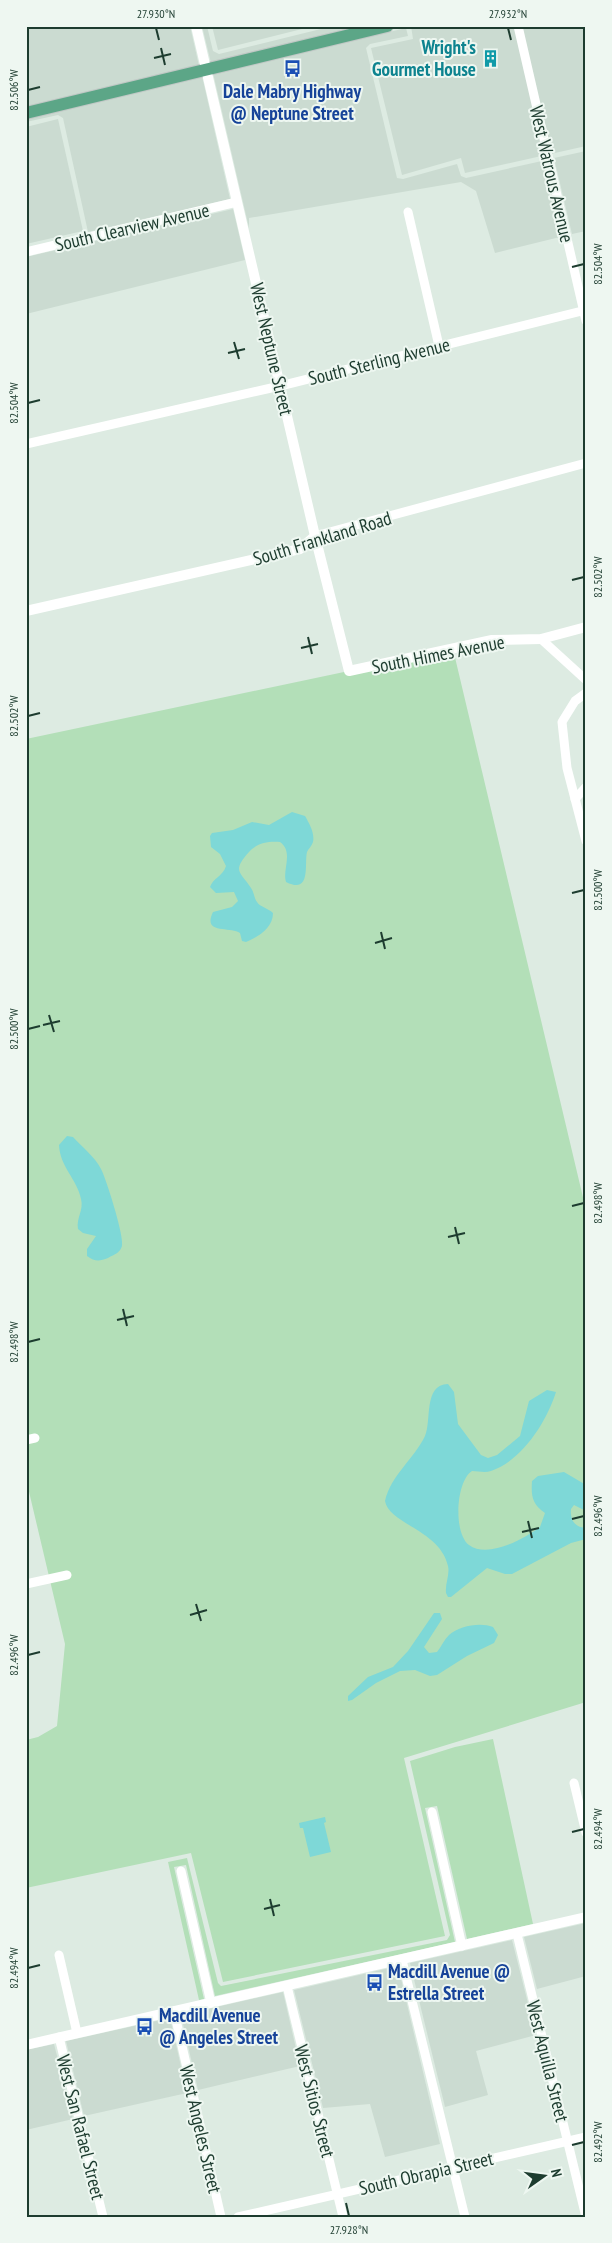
<svg xmlns="http://www.w3.org/2000/svg" width="612" height="2243" font-family="'PT Sans Narrow',sans-serif">
  <style>
    .built { fill: #cbdbd1 }
    .green { fill: #b3dfb8 }
    .water { fill: #7ed8d7 }
    .lines { fill: none; stroke-linecap: round; stroke-linejoin: round }
    .primary-casing { stroke: #c0c8c5; stroke-width: 14 }
    .minor { stroke: #fff; stroke-width: 9 }
    .tertiary { stroke: #fff; stroke-width: 10 }
    .primary { stroke: #5ca687; stroke-width: 12 }
    .ticks { fill: none; stroke: #1d3c2f; stroke-width: 2 }
    .labels { text-anchor: middle; stroke-width: 4; stroke-linejoin: round; paint-order: stroke }
    .culture-label { font-size: 19px; font-weight: bold; fill: #0d838f; stroke: #eef7f1; text-anchor: end }
    .transit-label { font-size: 19px; font-weight: bold; fill: #164399; stroke: #eef7f1; text-anchor: start }
    .street-label { font-size: 19px; fill: #1d3c2f; stroke: #eef7f1 }
    .neatline { fill: none; stroke: #1d3c2f; stroke-width: 2 }
    .ticks-label { font-size: 12px; text-anchor: middle; fill: #1d3c2f }
  </style>
  <rect width="100%" height="100%" fill="#ddebe2"/>
  <!-- built -->
  <g class="built">
    <path d="M26,26H190L199,66L26,107Z"/>
    <path d="M202,26H207L213,51L219,54L333,26H364L211,63Z"/>
    <path d="M212,26H314L218,50Z"/>
    <path d="M411,26H586V146L465,173L461,158L402,175L371,48L413,39Z"/>
    <path d="M406,28L408,36L370,44L366,48L397,178L403,179L457,164L461,176L466,178L542,161L560,237L495,253L476,191L461,182L249,218V228L213,73Z"/>
    <path d="M202,76L230,199L88,232L63,118L58,115L26,122V118Z"/>
    <path d="M58,119L83,231L26,244V127Z"/>
    <path d="M586,151V231L572,234L554,158Z"/>
    <path d="M233,209L245,260L26,314V257Z"/>
    <path d="M586,1923V1976L537,1989L524,1937Z"/>
    <path d="M512,1940L536,2035L476,2051L488,2095L445,2107L410,1963Z"/>
    <path d="M398,1966L440,2144L385,2157L370,2104L323,2108L294,1990Z"/>
    <path d="M283,1992L300,2066L198,2090L181,2015Z"/>
    <path d="M170,2018L187,2093L84,2116L66,2041Z"/>
    <path d="M54,2044L73,2119L26,2130V2050Z"/>
  </g>
  <!-- green -->
  <g class="green">
    <path d="M453,649L586,1210V1702L404,1758L445,1936L223,1982L191,1853L26,1888V1740L38,1737L57,1726L65,1644L26,1479V739Z"/>
    <path d="M493,1739L533,1924L467,1939L437,1806L425,1808L455,1942L215,1996L186,1865L174,1867L204,1999L199,2000L168,1862L187,1858L218,1983L221,1986L447,1940L450,1935L410,1761L455,1747Z"/>
  </g>
  <!-- water -->
  <g class="water">
    <path d="M292,812L305,816C309,823 315,833 313,842C312,846 308,849 307,852C304,863 312,895 286,882C282,870 294,852 280,842C268,841 257,843 249,852C231,872 241,872 251,888C254,892 254,898 257,902C260,907 268,908 273,913C273,928 258,937 246,942L242,941L240,933C230,926 202,935 213,912L232,907L238,901L234,892L216,893L210,887C213,878 223,876 226,866L220,854L211,847L210,836L212,833L233,830L252,822L269,825Z"/>
    <path d="M67,1136L73,1137C82,1147 95,1157 101,1169C106,1178 125,1238 122,1246C120,1253 115,1254 108,1258C100,1261 95,1262 87,1256V1249L96,1236L83,1233L78,1229C76,1218 84,1210 81,1199C77,1179 60,1167 59,1145Z"/>
    <path d="M448,1384L454,1392L458,1424L481,1455L488,1458L497,1455L520,1436L529,1401L547,1390L556,1392C547,1421 522,1461 491,1471C485,1473 478,1471 472,1471C456,1481 453,1533 469,1545C488,1559 524,1539 540,1527L545,1513C532,1504 531,1496 532,1481L538,1476L564,1472L586,1485V1511L574,1505L571,1509C570,1520 574,1527 586,1528V1539L571,1543L512,1574H505L487,1568L451,1597H448L446,1593C445,1583 450,1575 448,1566C440,1530 389,1524 385,1501C391,1475 414,1459 425,1436C432,1420 423,1385 448,1384Z"/>
    <path d="M434,1613H440L442,1619L424,1647L429,1653L437,1652C441,1647 444,1640 449,1635C459,1626 480,1622 493,1627L498,1635L494,1643L467,1656L437,1675L430,1676L415,1670L400,1671L376,1683L352,1700L348,1701V1696L368,1677L393,1667L408,1651Z"/>
    <path d="M325,1817L326,1822L324,1823L331,1852L310,1857L303,1828H300L299,1823Z"/>
  </g>
  <g class="lines">
    <defs>
      <path id="primary" d="M26,113L387,26"/>
    </defs>
    <!-- primary casing -->
    <use href="#primary" class="primary-casing"/>
    <!-- minor -->
    <g class="minor">
      <path d="M518,26L586,321"/>
      <path d="M408,212L439,346"/>
      <path d="M26,252L237,202"/>
      <path d="M26,444L280,386L586,310"/>
      <path d="M315,536L586,463"/>
      <path d="M541,639L586,680"/>
      <path d="M586,693L575,701L562,722L567,768L586,841"/>
      <path d="M575,799L586,787"/>
      <path d="M26,1440L35,1438"/>
      <path d="M26,1584L67,1575"/>
      <path d="M574,1783L586,1833"/>
      <path d="M432,1812L462,1946"/>
      <path d="M181,1871L211,2003"/>
      <path d="M517,1934L586,2217"/>
      <path d="M59,1955L77,2033"/>
      <path d="M402,1960L465,2217"/>
      <path d="M287,1986L343,2217"/>
      <path d="M174,2011L221,2217"/>
      <path d="M59,2037L103,2217"/>
      <path d="M238,2217L586,2137"/>
    </g>
    <!-- tertiary -->
    <g class="tertiary">
      <path d="M196,26L315,536L349,671L492,640L541,639L586,627"/>
      <path d="M26,611L300,549L315,536"/>
      <path d="M26,2045L586,1917"/>
    </g>
    <!-- primary -->
    <use href="#primary" class="primary"/>
  </g>
  <!-- ticks -->
  <path class="ticks" d="M156,28L159,40M508,28L511,40M161,48L165,65M154,58L171,54M28,90L40,87M572,267L584,264M234,342L239,359M228,353L245,349M28,403L40,400M572,580L584,577M308,637L312,654M301,648L318,644M28,716L40,713M572,893L584,890M381,932L385,949M375,943L392,938M49,1015L54,1032M43,1025L60,1021M28,1029L40,1026M572,1206L584,1203M455,1227L459,1244M448,1237L465,1233M123,1309L127,1326M117,1320L134,1316M28,1342L40,1339M572,1519L584,1516M528,1521L532,1538M522,1532L539,1528M196,1604L201,1621M190,1615L207,1610M28,1655L40,1652M572,1832L584,1829M270,1899L274,1916M264,1909L280,1905M28,1968L40,1965M572,2145L584,2142M346,2203L349,2216"/>
  <!-- icons -->
  <defs>
    <symbol id="building-bare" viewBox="-9 -9 18 18"><path d="M-4-6H4V6H1V3H-1V6H-4ZM-2.5-4.3h1.7v1.8h-1.7ZM.8-4.3h1.7v1.8H.8ZM-2.5-1h1.7V.8h-1.7ZM.8-1h1.7V.8H.8Z" fill="#0f9aa8" stroke="#eef7f1" stroke-width="2.5" paint-order="stroke"/></symbol>
    <symbol id="bus-bare" viewBox="-9 -9 18 18"><path d="M-5-6H5V4H4V6H2V4H-2V6H-4V4H-5ZM-3.5-4V0h7V-4ZM-3.5 1.2v1.5H-2V1.2ZM2 1.2v1.5H3.5V1.2Z" fill="#1a4fb4" stroke="#eef7f1" stroke-width="2.5" paint-order="stroke"/></symbol>
  </defs>
  <g fill-rule="evenodd">
    <use href="#building-bare" x="478" y="46" width="25" height="25"/>
    <use href="#bus-bare" x="280" y="56" width="25" height="25"/>
    <use href="#bus-bare" x="362" y="1970" width="25" height="25"/>
    <use href="#bus-bare" x="132" y="2014" width="25" height="25"/>
  </g>
  <g class="labels">
    <!-- culture labels -->
    <g class="culture-label">
      <text x="476" y="54">Wright's<tspan x="476" dy="22">Gourmet House</tspan></text>
    </g>
    <!-- transit labels -->
    <g class="transit-label">
      <text x="292" y="98" text-anchor="middle">Dale Mabry Highway<tspan x="292" dy="22">@ Neptune Street</tspan></text>
      <text x="388" y="1978">Macdill Avenue @<tspan x="388" dy="22">Estrella Street</tspan></text>
      <text x="159" y="2022">Macdill Avenue<tspan x="159" dy="22">@ Angeles Street</tspan></text>
    </g>
    <!-- street labels -->
    <g class="street-label">
      <text transform="translate(552 174) rotate(77)" y="7">West Watrous Avenue</text>
      <text transform="translate(132 227) rotate(-13)" y="7">South Clearview Avenue</text>
      <text transform="translate(272 349) rotate(77)" y="7">West Neptune Street</text>
      <text transform="translate(379 361) rotate(-14)" y="7">South Sterling Avenue</text>
      <text transform="translate(322 538) rotate(-17)" y="7">South Frankland Road</text>
      <text transform="translate(438 654) rotate(-11)" y="7">South Himes Avenue</text>
      <text transform="translate(548 2061) rotate(76)" y="7">West Aquilla Street</text>
      <text transform="translate(315 2101) rotate(76)" y="7">West Sitios Street</text>
      <text transform="translate(81 2127) rotate(76)" y="7">West San Rafael Street</text>
      <text transform="translate(201 2129) rotate(77)" y="7">West Angeles Street</text>
      <text transform="translate(426 2173) rotate(-13)" y="7">South Obrapia Street</text>
    </g>
  </g>
  <!-- border -->
  <rect width="612" height="2243" fill="none" stroke="#eef7f1" stroke-width="55"/>
  <!-- north arrow -->
  <g transform="translate(544 2176) rotate(76)" stroke="#eef7f1" stroke-width="4" paint-order="stroke">
  <path d="M0-4L9 19L0 12L-9 19Z" fill="#1d3c2f"/>
  <text y="-8" font-size="14" font-weight="bold" text-anchor="middle" fill="#1d3c2f">N</text>
  </g>
  <rect x="28" y="28" width="556" height="2188" class="neatline"/>
  <g class="ticks-label">
    <text x="156" y="18">27.930°N</text>
    <text x="508" y="18">27.932°N</text>
    <text transform="translate(14 90) rotate(-90)" y="4">82.506°W</text>
    <text transform="translate(598 264) rotate(-90)" y="4">82.504°W</text>
    <text transform="translate(14 403) rotate(-90)" y="4">82.504°W</text>
    <text transform="translate(598 577) rotate(-90)" y="4">82.502°W</text>
    <text transform="translate(14 716) rotate(-90)" y="4">82.502°W</text>
    <text transform="translate(598 890) rotate(-90)" y="4">82.500°W</text>
    <text transform="translate(14 1029) rotate(-90)" y="4">82.500°W</text>
    <text transform="translate(598 1203) rotate(-90)" y="4">82.498°W</text>
    <text transform="translate(14 1342) rotate(-90)" y="4">82.498°W</text>
    <text transform="translate(598 1516) rotate(-90)" y="4">82.496°W</text>
    <text transform="translate(14 1655) rotate(-90)" y="4">82.496°W</text>
    <text transform="translate(598 1829) rotate(-90)" y="4">82.494°W</text>
    <text transform="translate(14 1968) rotate(-90)" y="4">82.494°W</text>
    <text transform="translate(598 2142) rotate(-90)" y="4">82.492°W</text>
    <text x="349" y="2234">27.928°N</text>
  </g>
</svg>
